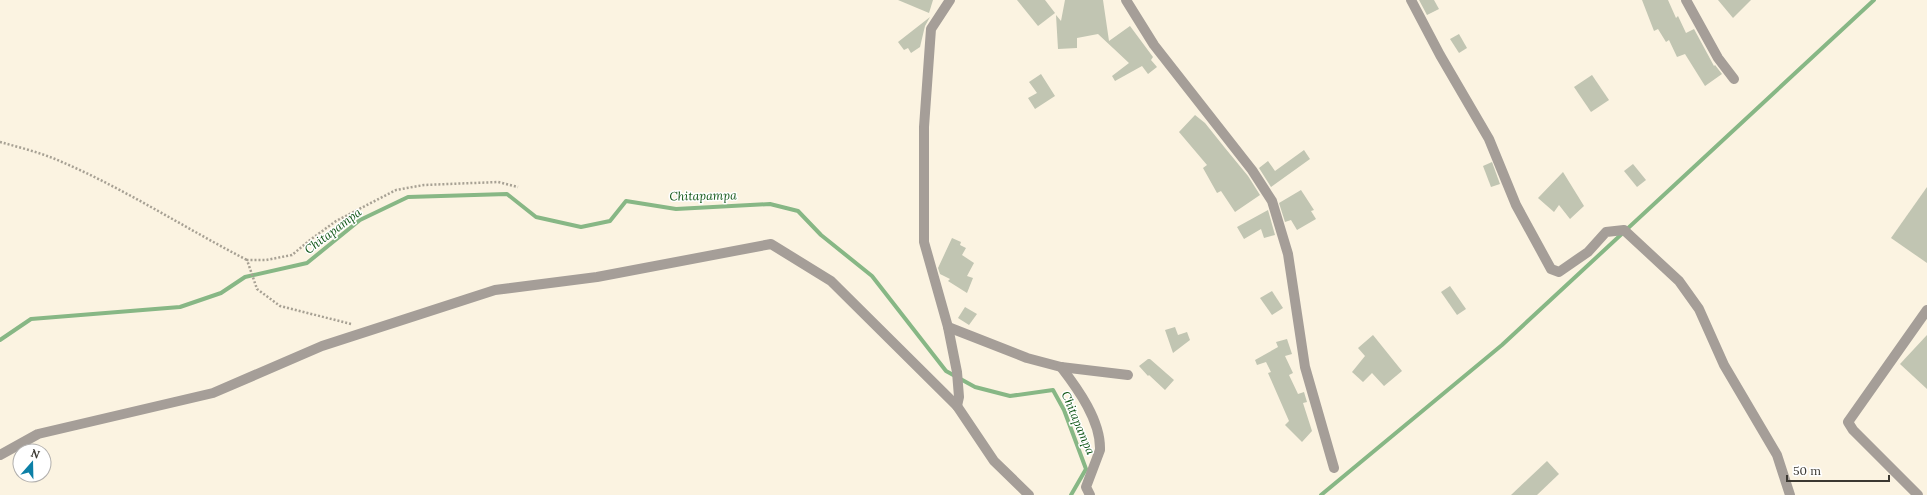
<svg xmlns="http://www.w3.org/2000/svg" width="1927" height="495" font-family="Lora,serif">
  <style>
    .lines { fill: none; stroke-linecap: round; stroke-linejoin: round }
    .stream { stroke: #87b785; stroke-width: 4 }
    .building { fill: #c1c5b2 }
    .path { stroke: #a7a194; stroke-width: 2.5; stroke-dasharray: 2 2; stroke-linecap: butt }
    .minor { stroke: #a59e98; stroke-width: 10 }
    .labels { text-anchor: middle; stroke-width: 3; stroke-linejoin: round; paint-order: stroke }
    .water-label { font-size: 12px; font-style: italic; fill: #105616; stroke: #fff }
  </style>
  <rect width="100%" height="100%" fill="#fbf3e1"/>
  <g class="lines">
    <!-- stream -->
    <g class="stream">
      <path d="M0,340L31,319L180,307L221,293L245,277L307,263L360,220L408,197L507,194L536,217L581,227L610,221L626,201L676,209L770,204L798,211L821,235L872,276L946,371L975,387L1010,396L1053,390L1064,410L1086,469L1071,495"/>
      <path d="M1321,495L1502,345L1874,0"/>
    </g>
  </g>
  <!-- building -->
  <g class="building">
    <path d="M898,0H933L929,13Z"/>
    <path d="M1017,0H1045L1055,13L1038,26Z"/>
    <path d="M1065,0H1103L1109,41L1130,26L1153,57L1151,60L1157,67L1148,74L1142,66L1115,81L1112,76L1129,63L1098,34L1077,38V48L1058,49L1056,15L1061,21Z"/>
    <path d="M1419,0H1434L1439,9L1427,15Z"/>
    <path d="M1642,0H1668L1676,18L1678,16L1686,33L1694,29L1714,66L1715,65L1722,74L1705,86L1685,54L1677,57L1669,40L1666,42L1658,29L1654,31Z"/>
    <path d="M1718,0H1751L1733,18Z"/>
    <path d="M930,17L925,26L920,47L911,53L908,48L904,50L898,42Z"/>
    <path d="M1459,34L1467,48L1459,53L1450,39Z"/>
    <path d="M1041,74L1055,96L1035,109L1028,98L1037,93L1029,82Z"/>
    <path d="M1592,75L1609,100L1591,112L1574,87Z"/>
    <path d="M1195,115L1205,123L1225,148L1248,176L1260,195L1235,212L1221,191L1217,193L1203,168L1207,165L1179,132Z"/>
    <path d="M1304,150L1310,159L1271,187L1259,168L1268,161L1275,171Z"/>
    <path d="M1492,162L1500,184L1491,187L1483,166Z"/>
    <path d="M1633,164L1646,180L1637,187L1624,171Z"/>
    <path d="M1563,172L1584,206L1570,219L1559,205L1554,212L1538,198Z"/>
    <path d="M1927,187V263L1891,238Z"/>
    <path d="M1301,190L1314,210L1311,211L1316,219L1297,230L1291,220L1285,222L1279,203Z"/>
    <path d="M1268,210L1275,235L1264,238L1261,229L1244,239L1237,227Z"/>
    <path d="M952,238L961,242L960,245L966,248L962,255L974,263L967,276L973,278L967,293L948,281L950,279L940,274L938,268Z"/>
    <path d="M1450,286L1466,309L1457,315L1441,292Z"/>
    <path d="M1272,291L1283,308L1272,315L1260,298Z"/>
    <path d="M965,307L977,314L969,325L958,318Z"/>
    <path d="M1175,327L1178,335L1187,332L1190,340L1173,353L1165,330Z"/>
    <path d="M1373,335L1402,371L1384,386L1372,373L1363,382L1352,372L1365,356L1358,348Z"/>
    <path d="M1927,335V389L1900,364Z"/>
    <path d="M1287,339L1292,354L1285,356L1293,373L1289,375L1298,394L1304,392L1307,402L1303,403L1312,431L1302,442L1285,425L1289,421L1268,373L1271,372L1266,362L1257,365L1255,360L1278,347L1276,342Z"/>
    <path d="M1148,359H1150L1174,380L1165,390L1149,375L1148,376L1139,366Z"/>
    <path d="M1547,461L1559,474L1537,495H1511Z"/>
  </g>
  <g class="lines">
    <!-- path -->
    <g class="path">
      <path d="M0,142C18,147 38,152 55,159C122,187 183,227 247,260"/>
      <path d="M351,324L280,306L257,289L247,260H266L292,255L310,240L336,221L396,190L424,185L498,182L518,187"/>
    </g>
    <!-- minor -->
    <g class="minor">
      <path d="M950,0L931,29L924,127V242L948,327L957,372L959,397L957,406"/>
      <path d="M1126,0L1154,45L1252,170L1272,201L1288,254L1305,367L1334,468"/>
      <path d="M1411,0L1440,55L1489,139L1516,205L1551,269L1559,272L1588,252L1606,232L1624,230L1679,281L1699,309L1724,365L1777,455L1790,495"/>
      <path d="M1686,0L1718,58L1734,79"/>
      <path d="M948,327L1027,358L1061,367L1128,375"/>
      <path d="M1061,367C1078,389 1101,421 1100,450L1086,487L1090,495"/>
      <path d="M0,455L38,434L213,393L322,346L495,290L597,277L771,244L831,281L957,406L994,461L1029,495"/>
      <path d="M1918,495L1853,430L1848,422L1927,310"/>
    </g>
  </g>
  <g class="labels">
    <!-- water labels -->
    <g class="water-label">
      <text transform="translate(703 196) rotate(-1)" y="4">Chitapampa</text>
      <text transform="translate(333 231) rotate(-37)" y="4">Chitapampa</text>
      <text transform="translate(1078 423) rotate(67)" y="4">Chitapampa</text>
    </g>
  </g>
  <!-- north arrow -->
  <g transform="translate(32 463) rotate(20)"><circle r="19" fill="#ffffff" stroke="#b1afad"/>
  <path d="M0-3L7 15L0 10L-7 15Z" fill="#0c80a7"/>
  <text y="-6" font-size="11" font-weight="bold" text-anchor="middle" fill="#3b3831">N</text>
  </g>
  <!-- scale -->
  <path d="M1787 475v6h102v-6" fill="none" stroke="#3b3831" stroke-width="2"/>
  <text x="1793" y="475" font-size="12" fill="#3b3831" stroke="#ffffff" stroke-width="3" paint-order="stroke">50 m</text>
</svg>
